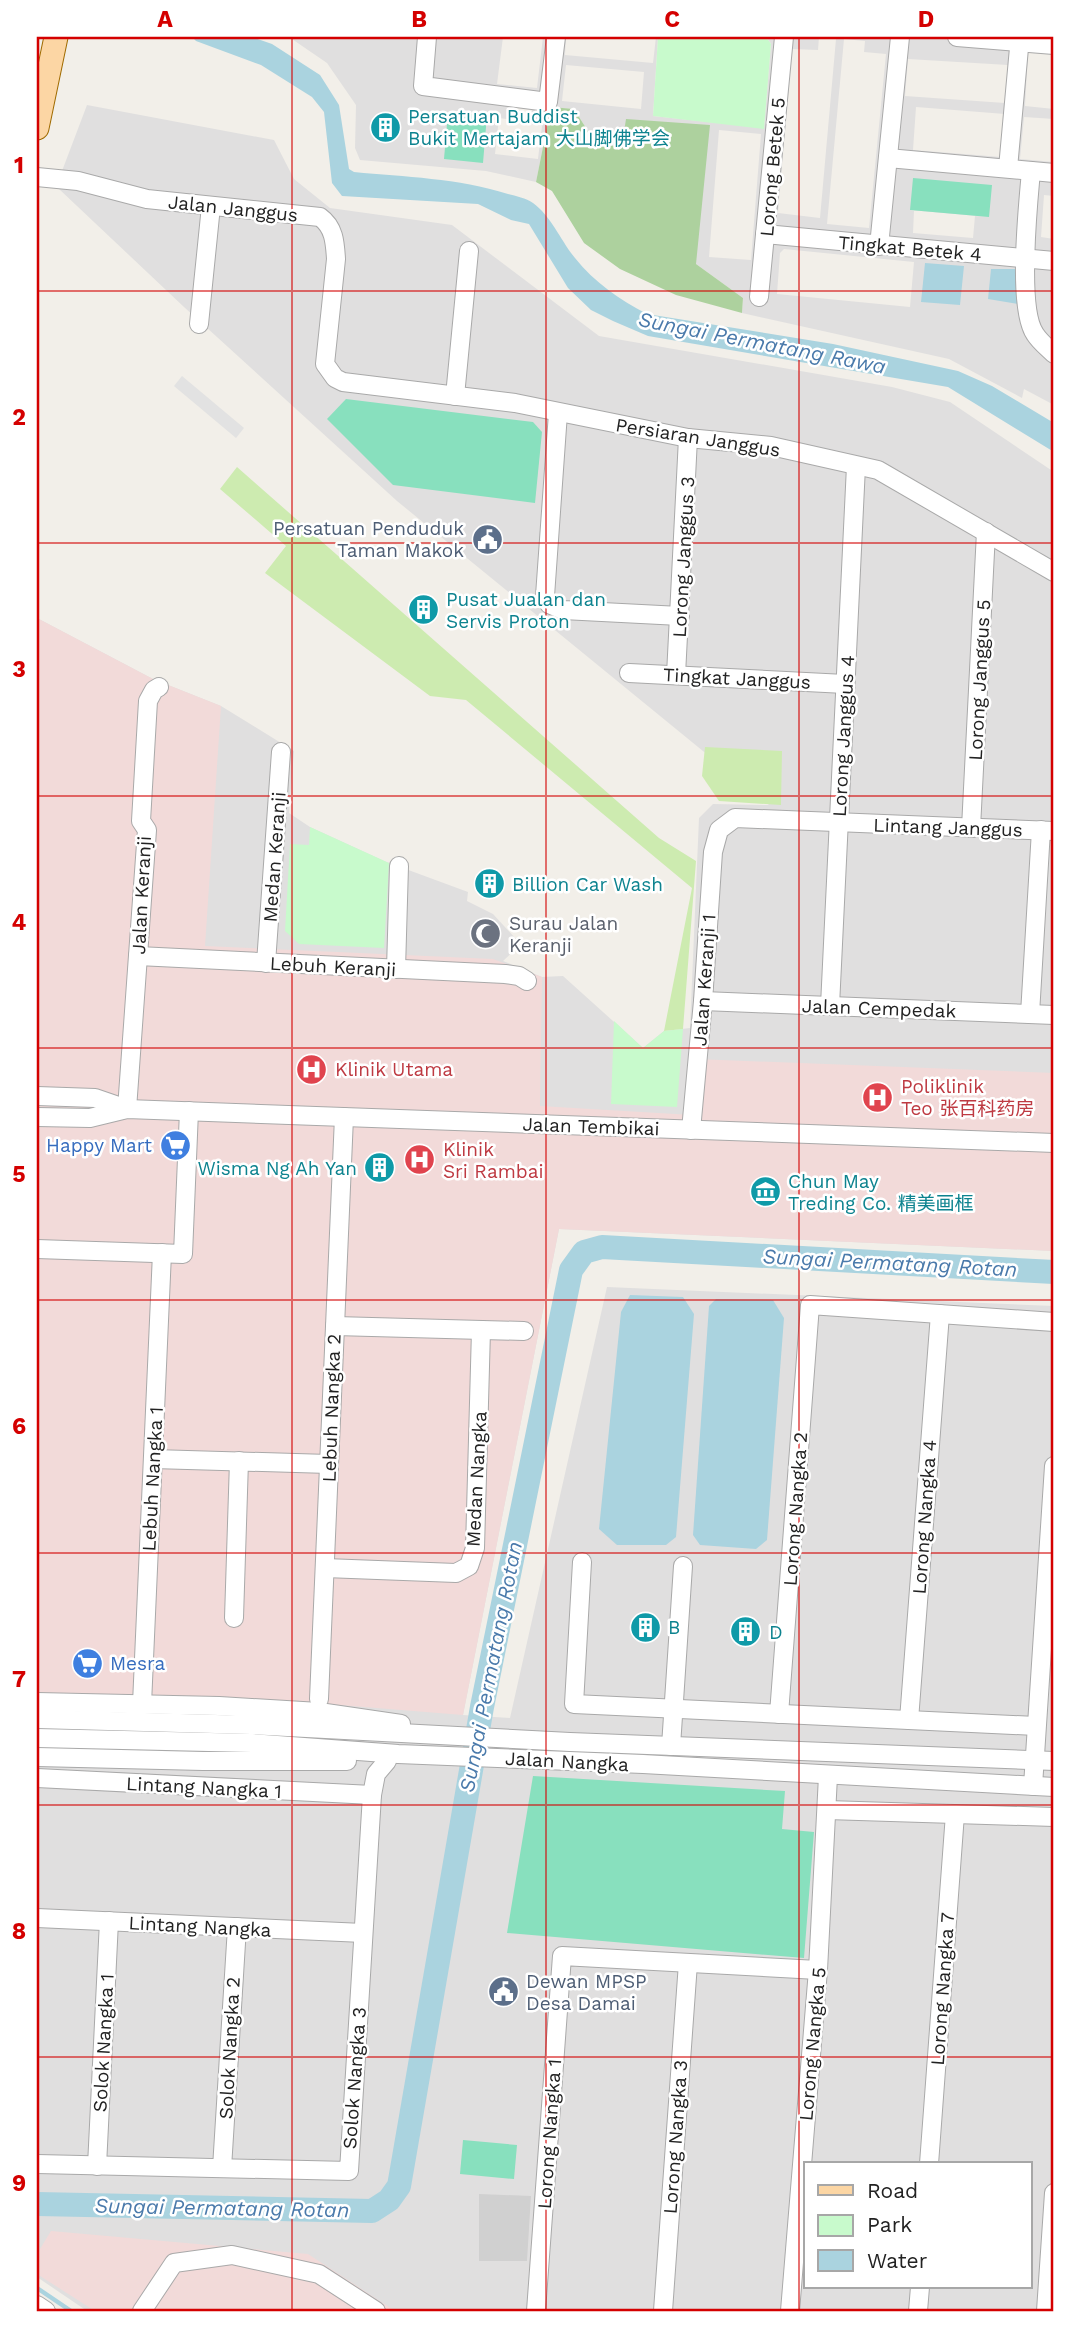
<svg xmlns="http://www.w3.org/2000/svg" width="1091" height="2348" font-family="'Work Sans','Noto Sans SC',sans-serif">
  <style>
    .residential { fill: #e0dfdf; fill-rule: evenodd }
    .commercial { fill: #f2dad9 }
    .religious { fill: #d0d0d0 }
    .grass { fill: #cdebb0 }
    .forest { fill: #add19e }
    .park { fill: #c8facc }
    .pitch { fill: #88e0be }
    .parking { fill: #e2e2e2 }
    .water { fill: #aad3df }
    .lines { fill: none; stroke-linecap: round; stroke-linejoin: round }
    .stream { stroke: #aad3df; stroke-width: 4.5 }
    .river { stroke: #aad3df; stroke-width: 24 }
    .minor-casing { stroke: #a9a9a9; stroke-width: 20 }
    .major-casing { stroke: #a06b00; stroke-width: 25 }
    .minor { stroke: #fff; stroke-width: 18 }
    .major { stroke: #fcd6a4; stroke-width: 23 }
    .grid { fill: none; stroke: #d40000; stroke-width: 2; stroke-opacity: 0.55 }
    .labels { text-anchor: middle; stroke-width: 5; stroke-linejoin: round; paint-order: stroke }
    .culture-label { font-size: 19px; fill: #0d838f; stroke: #fff; text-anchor: start }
    .street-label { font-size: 19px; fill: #222; stroke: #fff }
    .service-label { font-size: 19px; fill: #4e5e75; stroke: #fff; text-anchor: end }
    .worship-label { font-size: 19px; fill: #5b616d; stroke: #fff; text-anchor: start }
    .health-label { font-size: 19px; fill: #be3a42; stroke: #fff; text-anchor: start }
    .shop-label { font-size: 19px; fill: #366cbe; stroke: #fff; text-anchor: end }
    .water-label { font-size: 21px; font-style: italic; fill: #4a7aab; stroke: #fff }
    .neatline { fill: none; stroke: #d40000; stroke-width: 2.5 }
    .grid-label { font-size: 23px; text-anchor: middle; font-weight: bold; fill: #d40000 }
  </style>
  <rect width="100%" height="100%" fill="#f2efe9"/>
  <!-- residential -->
  <g class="residential">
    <path d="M289,37H503L497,84L537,88L543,37H566L565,55L653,63L656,37H658L653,116L764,128L771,44L766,37H819L818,50L792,49L778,213L820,218L836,39L822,37H1054V54L1028,52L1025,106L1054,109V119L1024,117L1020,159L1054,162V196L1044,195L1041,237L1054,239V405L1024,389L1022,398L949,359L742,313L743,298L696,264L623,145L598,147L574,109L551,107L536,182L486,171L360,160L355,148L356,105L327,63ZM844,39L865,41L864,52L886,54L869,228L827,224ZM908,59L1008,65L1005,103L905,96ZM566,65L644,72L641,109L562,101ZM515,107L532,109L531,124L542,126L538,159L495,154L499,118L514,120ZM916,107L1005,114L1001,157L913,150ZM719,130L761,134L751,260L709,257ZM910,210L989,217L975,216L973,238L913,233L914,211ZM784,249L914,262L910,307L777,294L780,253Z"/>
    <path d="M87,105L274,140L294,179L330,208L452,225L599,336L892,387L950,402L1054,472V1251L559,1229L463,1715L510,1718L607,1287L1054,1306V2311H87L37,2277V618L153,679L221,706L294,751L289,813L310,827L384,861L468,892L467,901L493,914L516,939L515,945L517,948L503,961L542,977L563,976L643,1048L664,1031L690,1028L699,818L713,804L769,805L397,501L184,307L59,189L62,171ZM806,2164H1030V2287H806Z"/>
  </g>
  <!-- commercial -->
  <g class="commercial">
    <path d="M37,618L153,679L221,706L205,946L493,959L542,977L540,1106L692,1115L696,1059L1054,1073V1251L559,1229L463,1715L302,1702L37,1708Z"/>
    <path d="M51,2231L308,2254L395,2311H95L37,2274V2254Z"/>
  </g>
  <!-- religious -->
  <path class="religious" d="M479,2194L531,2196L527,2261H479Z"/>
  <!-- grass -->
  <g class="grass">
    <path d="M237,467L659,838L696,861L683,1029L664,1031L692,888L466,700L430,696L265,573L286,546L220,489Z"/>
    <path d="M705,747L782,751L781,805L719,801L702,776Z"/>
  </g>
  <!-- forest -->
  <path class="forest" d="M551,107L574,109L598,147L622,145L626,119L710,125L696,264L743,298L742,313L676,295L620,269L584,243L552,191L536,182Z"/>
  <!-- park -->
  <g class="park">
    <path d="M658,37H766L771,44L764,129L653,116Z"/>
    <path d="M310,827L389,863L384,948L299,944L285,931L290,844L309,845Z"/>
    <path d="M614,1021L643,1048L664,1031L683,1029L677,1107L611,1104Z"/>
  </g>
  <!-- pitch -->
  <g class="pitch">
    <path d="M448,112L487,115L483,163L444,159Z"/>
    <path d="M913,178L992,185L989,217L910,210Z"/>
    <path d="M346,399L533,422L542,432L535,503L393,485L327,419Z"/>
    <path d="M533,1776L785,1791L782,1829L814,1832L804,1958L507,1933Z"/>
    <path d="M463,2140L517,2145L514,2179L460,2174Z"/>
  </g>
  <!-- parking -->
  <path class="parking" d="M182,376L244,428L236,438L174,386Z"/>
  <!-- water -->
  <g class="water">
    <path d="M192,37H252L272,44L320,75L339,105L349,169L354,172C405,177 458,178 508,194C516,196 526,198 533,203C551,216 561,241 575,258C594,282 620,300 647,314L833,344L958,371L992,386L1054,423V452L948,387L648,336L613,321L591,310L568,288L529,224L511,220L478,204L342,196L332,183L324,112L312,97L261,65L196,41Z"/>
    <path d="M925,263L964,266L960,305L921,302Z"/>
    <path d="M991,269H1016L1026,278L1024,305L988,299Z"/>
    <path d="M630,1295L683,1297L694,1314L676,1537L666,1545H617L599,1529L621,1312Z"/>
    <path d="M716,1299L773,1300L784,1318L767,1540L756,1549L700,1545L693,1535L709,1306Z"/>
  </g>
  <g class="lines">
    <!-- stream -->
    <path class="stream" d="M37,2288L71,2311"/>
    <!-- river -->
    <path class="river" d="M37,2204L372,2211L389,2200L399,2186L482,1707L571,1270L584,1252L602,1247L1054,1272"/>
    <defs>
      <g id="minor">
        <path d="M427,37L423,86L548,102L556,37"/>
        <path d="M957,37L1054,45"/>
        <path d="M888,158L1054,173"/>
        <path d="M1008,168L1020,37"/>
        <path d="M1031,171C1028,205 1017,308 1035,334C1040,342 1048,348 1054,354"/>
        <path d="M37,177L78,181L147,199L320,217C334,227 335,242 336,259L325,364L335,378L343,382L515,403L688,438L771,446L878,470L1054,572"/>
        <path d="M765,234L1054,261"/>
        <path d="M879,246L900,37"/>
        <path d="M759,297L784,37"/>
        <path d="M199,324L211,206"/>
        <path d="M455,396L469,251"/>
        <path d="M558,413L545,596L549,604L563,610L680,616"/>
        <path d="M629,673L845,684"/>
        <path d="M676,675L688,438"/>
        <path d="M971,828L986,532"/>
        <path d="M138,956L505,974L519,976L527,981"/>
        <path d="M266,963L281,752"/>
        <path d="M396,969L399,866"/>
        <path d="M703,1001L1054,1015"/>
        <path d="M830,1006L856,466"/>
        <path d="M1030,1014L1041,830"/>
        <path d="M37,1096L95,1098L127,1109"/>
        <path d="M127,1109L147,830L141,821L148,701L154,690L159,687"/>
        <path d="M37,1117L90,1118L127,1109L1054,1143"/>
        <path d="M691,1130L703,1001L713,852L719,830L735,818L1054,831"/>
        <path d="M37,1249L183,1254L189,1111"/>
        <path d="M335,1326L524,1331"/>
        <path d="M153,1459L329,1464"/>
        <path d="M582,1562L574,1704L1036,1726"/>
        <path d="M325,1568L456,1573L469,1566L475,1548L481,1330"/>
        <path d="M234,1618L239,1461"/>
        <path d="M319,1699L344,1117"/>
        <path d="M37,1702L219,1706L319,1712L401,1724"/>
        <path d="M142,1704L162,1253"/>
        <path d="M779,1714L810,1305L1054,1322"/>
        <path d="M37,1719L251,1725L570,1742L1054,1761"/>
        <path d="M909,1720L940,1314"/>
        <path d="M37,1738L252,1743L398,1754L643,1764L1054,1787"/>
        <path d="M671,1746L683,1566"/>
        <path d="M37,1757L203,1761H347"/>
        <path d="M37,1778L372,1795"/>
        <path d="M1033,1786L1054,1466"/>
        <path d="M827,1810L1054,1817"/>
        <path d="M37,1918L363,1933"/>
        <path d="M37,2164L349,2171L372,1795L376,1774L387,1761"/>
        <path d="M929,2164L955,1814"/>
        <path d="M97,2166L109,1921"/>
        <path d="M222,2168L237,1927"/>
        <path d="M37,2305L46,2311"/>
        <path d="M142,2311L174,2263L232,2255L319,2274L376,2311"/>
        <path d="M536,2311L562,1956L818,1970"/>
        <path d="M663,2311L688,1963"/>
        <path d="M790,2311L818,1970L828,1776"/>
        <path d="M918,2311L920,2287"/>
        <path d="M1046,2311L1054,2193"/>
      </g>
      <path id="major" d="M37,128L56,37"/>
    </defs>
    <!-- minor casing -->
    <use href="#minor" class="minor-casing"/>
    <!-- major casing -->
    <use href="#major" class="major-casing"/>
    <!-- minor -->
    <use href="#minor" class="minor"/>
    <!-- major -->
    <use href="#major" class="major"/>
  </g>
  <!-- grid -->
  <path class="grid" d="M292,37V2311M546,37V2311M799,37V2311M37,291H1054M37,543H1054M37,796H1054M37,1048H1054M37,1300H1054M37,1553H1054M37,1805H1054M37,2057H1054"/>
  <!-- icons -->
  <defs>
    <symbol id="building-disc" viewBox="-11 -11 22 22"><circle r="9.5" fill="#0f9aa8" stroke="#fff"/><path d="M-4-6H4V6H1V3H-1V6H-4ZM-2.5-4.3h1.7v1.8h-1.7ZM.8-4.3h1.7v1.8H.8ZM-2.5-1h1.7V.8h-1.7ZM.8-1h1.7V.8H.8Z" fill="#fff"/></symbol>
    <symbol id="civic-disc" viewBox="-11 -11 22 22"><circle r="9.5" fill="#5c6f8a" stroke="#fff"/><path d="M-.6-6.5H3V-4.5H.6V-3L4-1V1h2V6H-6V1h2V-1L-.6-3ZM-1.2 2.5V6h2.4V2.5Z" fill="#fff"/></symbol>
    <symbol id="mosque-disc" viewBox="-11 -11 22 22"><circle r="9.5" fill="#6b7280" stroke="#fff"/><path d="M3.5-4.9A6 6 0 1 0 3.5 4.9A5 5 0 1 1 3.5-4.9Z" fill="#fff"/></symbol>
    <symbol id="hospital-disc" viewBox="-11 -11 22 22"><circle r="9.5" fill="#e0444e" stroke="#fff"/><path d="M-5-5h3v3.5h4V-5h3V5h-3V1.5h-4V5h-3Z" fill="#fff"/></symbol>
    <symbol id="supermarket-disc" viewBox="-11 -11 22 22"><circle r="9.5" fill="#3f7fe0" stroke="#fff"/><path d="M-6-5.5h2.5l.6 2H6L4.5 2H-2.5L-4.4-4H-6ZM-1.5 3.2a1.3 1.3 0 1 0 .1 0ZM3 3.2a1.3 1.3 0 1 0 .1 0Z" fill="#fff"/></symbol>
    <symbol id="museum-disc" viewBox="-11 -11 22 22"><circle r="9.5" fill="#0f9aa8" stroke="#fff"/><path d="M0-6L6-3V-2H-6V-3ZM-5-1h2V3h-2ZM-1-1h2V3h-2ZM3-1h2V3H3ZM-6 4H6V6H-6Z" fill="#fff"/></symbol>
  </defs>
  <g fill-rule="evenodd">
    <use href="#building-disc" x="368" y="110" width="35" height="35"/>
    <use href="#civic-disc" x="470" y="522" width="35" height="35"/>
    <use href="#building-disc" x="406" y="592" width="35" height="35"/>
    <use href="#building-disc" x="472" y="866" width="35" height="35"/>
    <use href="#mosque-disc" x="468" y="916" width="35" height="35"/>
    <use href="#hospital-disc" x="294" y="1052" width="35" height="35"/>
    <use href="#hospital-disc" x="860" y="1080" width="35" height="35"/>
    <use href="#supermarket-disc" x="158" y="1128" width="35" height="35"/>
    <use href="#hospital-disc" x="402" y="1142" width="35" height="35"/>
    <use href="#building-disc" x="362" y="1150" width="35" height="35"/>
    <use href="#museum-disc" x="748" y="1174" width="35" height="35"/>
    <use href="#building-disc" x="628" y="1610" width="35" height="35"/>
    <use href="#building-disc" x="728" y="1614" width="35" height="35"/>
    <use href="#supermarket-disc" x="70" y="1646" width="35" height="35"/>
    <use href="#civic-disc" x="486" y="1974" width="35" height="35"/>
  </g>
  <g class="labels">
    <!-- culture labels -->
    <g class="culture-label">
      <text x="408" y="123">Persatuan Buddist<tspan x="408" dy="22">Bukit Mertajam 大山脚佛学会</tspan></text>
      <text x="446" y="606">Pusat Jualan dan<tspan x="446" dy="22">Servis Proton</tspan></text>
      <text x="512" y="891">Billion Car Wash</text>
      <text x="357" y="1175" text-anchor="end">Wisma Ng Ah Yan</text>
      <text x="788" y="1188">Chun May<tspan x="788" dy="22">Treding Co. 精美画框</tspan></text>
      <text x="668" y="1634">B</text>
      <text x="769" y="1639">D</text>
    </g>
    <!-- street labels -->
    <g class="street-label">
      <text transform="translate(772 167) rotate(-85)" y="7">Lorong Betek 5</text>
      <text transform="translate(233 208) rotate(6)" y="7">Jalan Janggus</text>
      <text transform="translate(910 248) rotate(5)" y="7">Tingkat Betek 4</text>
      <text transform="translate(698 437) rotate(9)" y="7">Persiaran Janggus</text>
      <text transform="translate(683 557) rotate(-87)" y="7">Lorong Janggus 3</text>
      <text transform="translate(737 678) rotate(3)" y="7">Tingkat Janggus</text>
      <text transform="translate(979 680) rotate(-87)" y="7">Lorong Janggus 5</text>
      <text transform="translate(843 736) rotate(-87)" y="7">Lorong Janggus 4</text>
      <text transform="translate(948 827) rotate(2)" y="7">Lintang Janggus</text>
      <text transform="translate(274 857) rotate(-86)" y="7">Medan Keranji</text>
      <text transform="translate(141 895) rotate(-87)" y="7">Jalan Keranji</text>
      <text transform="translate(333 966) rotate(3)" y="7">Lebuh Keranji</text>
      <text transform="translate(704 980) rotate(-86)" y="7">Jalan Keranji 1</text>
      <text transform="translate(879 1008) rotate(2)" y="7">Jalan Cempedak</text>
      <text transform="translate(591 1126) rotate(2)" y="7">Jalan Tembikai</text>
      <text transform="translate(331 1408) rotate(-88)" y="7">Lebuh Nangka 2</text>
      <text transform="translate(152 1479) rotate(-87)" y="7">Lebuh Nangka 1</text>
      <text transform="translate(476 1479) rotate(-87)" y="7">Medan Nangka</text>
      <text transform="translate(795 1509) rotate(-86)" y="7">Lorong Nangka 2</text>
      <text transform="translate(924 1517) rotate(-86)" y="7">Lorong Nangka 4</text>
      <text transform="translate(567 1761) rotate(3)" y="7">Jalan Nangka</text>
      <text transform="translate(204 1787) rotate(3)" y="7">Lintang Nangka 1</text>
      <text transform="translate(200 1926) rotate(3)" y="7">Lintang Nangka</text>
      <text transform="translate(942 1989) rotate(-86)" y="7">Lorong Nangka 7</text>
      <text transform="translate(103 2043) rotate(-87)" y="7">Solok Nangka 1</text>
      <text transform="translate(812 2044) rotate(-85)" y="7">Lorong Nangka 5</text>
      <text transform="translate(229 2048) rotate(-87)" y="7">Solok Nangka 2</text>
      <text transform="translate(354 2078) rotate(-86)" y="7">Solok Nangka 3</text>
      <text transform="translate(549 2134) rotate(-86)" y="7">Lorong Nangka 1</text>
      <text transform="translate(675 2137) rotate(-86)" y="7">Lorong Nangka 3</text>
    </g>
    <!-- service labels -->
    <g class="service-label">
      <text x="464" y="535">Persatuan Penduduk<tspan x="464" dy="22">Taman Makok</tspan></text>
      <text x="526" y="1988" text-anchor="start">Dewan MPSP<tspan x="526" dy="22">Desa Damai</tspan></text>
    </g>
    <!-- worship labels -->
    <g class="worship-label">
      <text x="509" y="930">Surau Jalan<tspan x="509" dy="22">Keranji</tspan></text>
    </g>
    <!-- health labels -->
    <g class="health-label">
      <text x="335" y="1076">Klinik Utama</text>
      <text x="901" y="1093">Poliklinik<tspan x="901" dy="22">Teo 张百科药房</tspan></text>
      <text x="443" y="1156">Klinik<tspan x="443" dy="22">Sri Rambai</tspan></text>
    </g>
    <!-- shop labels -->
    <g class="shop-label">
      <text x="152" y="1152">Happy Mart</text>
      <text x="110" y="1670" text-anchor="start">Mesra</text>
    </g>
    <!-- water labels -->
    <g class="water-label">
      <text transform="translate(762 343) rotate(11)" y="7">Sungai Permatang Rawa</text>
      <text transform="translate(890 1263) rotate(3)" y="7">Sungai Permatang Rotan</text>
      <text transform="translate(491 1667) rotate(-79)" y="7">Sungai Permatang Rotan</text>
      <text transform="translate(222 2208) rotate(1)" y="7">Sungai Permatang Rotan</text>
    </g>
  </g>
  <!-- border -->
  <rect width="1091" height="2348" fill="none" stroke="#ffffff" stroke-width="77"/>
  <!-- legend -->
  <rect x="804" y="2162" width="228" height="126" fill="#ffffff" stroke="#a7a7a7" stroke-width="2"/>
  <rect x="818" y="2185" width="35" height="10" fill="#fcd6a4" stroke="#a7a7a7" stroke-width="2"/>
  <text x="867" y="2198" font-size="21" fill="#222222">Road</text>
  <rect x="818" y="2215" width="35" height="21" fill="#c8facc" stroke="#a7a7a7" stroke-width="2"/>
  <text x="867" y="2232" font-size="21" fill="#222222">Park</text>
  <rect x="818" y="2250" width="35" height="21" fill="#aad3df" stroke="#a7a7a7" stroke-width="2"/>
  <text x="867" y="2268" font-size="21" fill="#222222">Water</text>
  <rect x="38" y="38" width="1014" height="2272" class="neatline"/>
  <g class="grid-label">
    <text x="165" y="27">A</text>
    <text x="419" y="27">B</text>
    <text x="672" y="27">C</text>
    <text x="926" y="27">D</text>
    <text x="19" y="173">1</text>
    <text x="19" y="425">2</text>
    <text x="19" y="677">3</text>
    <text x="19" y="930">4</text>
    <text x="19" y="1182">5</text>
    <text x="19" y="1434">6</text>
    <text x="19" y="1687">7</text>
    <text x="19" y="1939">8</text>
    <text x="19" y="2191">9</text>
  </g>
</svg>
